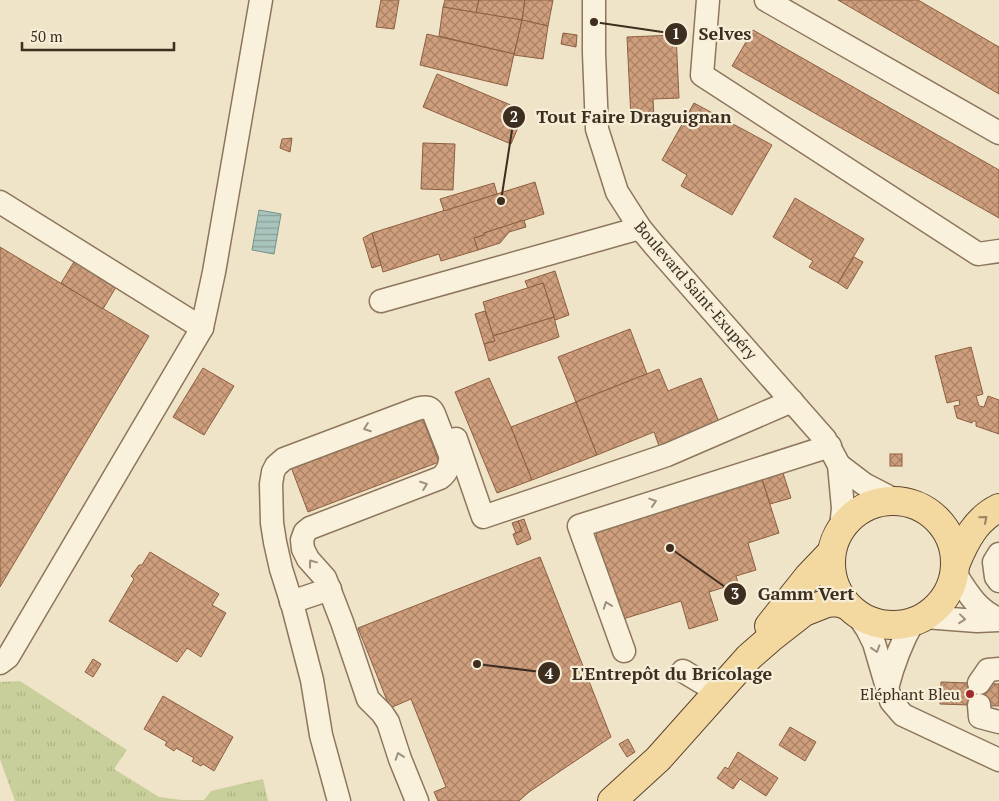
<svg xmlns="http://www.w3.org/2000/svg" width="999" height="801" font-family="'PT Serif',serif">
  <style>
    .grass { fill: url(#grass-tufts) }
    .water { fill: url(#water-rules); stroke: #6f938a }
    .building { fill: url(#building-cross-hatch); stroke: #8d5f41 }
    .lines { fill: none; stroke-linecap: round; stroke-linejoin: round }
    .minor-casing { stroke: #8d765c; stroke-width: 25 }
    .major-casing { stroke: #5b4430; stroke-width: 30 }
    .minor { stroke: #faf1dc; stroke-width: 22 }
    .major { stroke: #f3d9a0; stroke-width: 28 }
    .oneway { stroke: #9c907e }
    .oneway2 { stroke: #988460 }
    .poi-dot { fill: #9e2a2b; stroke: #f7eed8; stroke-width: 2 }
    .labels { text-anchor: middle; stroke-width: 4.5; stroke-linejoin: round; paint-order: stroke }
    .street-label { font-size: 16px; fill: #3d2e20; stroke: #f7eed8 }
    .poi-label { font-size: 16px; fill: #3d2e20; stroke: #f7eed8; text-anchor: end }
    .leader { fill: none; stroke: #3d2e20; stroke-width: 2 }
    .callout-dot { fill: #3d2e20; stroke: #f7eed8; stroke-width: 2 }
    .mark-label { font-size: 15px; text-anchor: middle; font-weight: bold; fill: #fff }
    .callout-label { font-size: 18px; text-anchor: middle; font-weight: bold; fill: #3d2e20; stroke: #f7eed8; stroke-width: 4.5; stroke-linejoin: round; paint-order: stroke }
  </style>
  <defs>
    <pattern id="grass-tufts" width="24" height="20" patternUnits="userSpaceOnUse" patternTransform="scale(1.25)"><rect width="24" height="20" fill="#c9cf9b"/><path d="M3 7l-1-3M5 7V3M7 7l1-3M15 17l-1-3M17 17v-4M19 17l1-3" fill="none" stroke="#aeb285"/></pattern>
    <pattern id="water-rules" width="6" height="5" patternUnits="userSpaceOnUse" patternTransform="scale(1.25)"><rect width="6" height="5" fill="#a9c4bc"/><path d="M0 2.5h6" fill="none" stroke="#8ba098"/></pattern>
    <pattern id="building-cross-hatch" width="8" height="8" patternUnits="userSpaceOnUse" patternTransform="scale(1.25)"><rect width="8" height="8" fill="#cf9f7d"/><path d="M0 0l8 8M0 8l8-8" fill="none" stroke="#a98266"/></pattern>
  </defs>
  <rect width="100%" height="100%" fill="#f0e4c8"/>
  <!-- grass -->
  <path class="grass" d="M20,681L127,750L114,769L159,797L182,800H204L211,791L263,779L268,801H15L0,759V682Z"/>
  <!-- water -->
  <path class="water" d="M259,210L281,214L274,254L252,250Z"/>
  <!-- building -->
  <g class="building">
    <path d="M381,0H399L394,29L376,27Z"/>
    <path d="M445,0H479L476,13L443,7Z"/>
    <path d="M479,0H525L522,20L476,13Z"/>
    <path d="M525,0H553L548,26L522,20Z"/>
    <path d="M838,0H918L999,47V94Z"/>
    <path d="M443,7L522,20L514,54L439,36Z"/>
    <path d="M522,20L548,26L543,59L514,55Z"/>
    <path d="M753,30L999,170V218L732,66Z"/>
    <path d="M563,33L577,35L576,47L561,44Z"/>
    <path d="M427,34L514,54L507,86L420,65Z"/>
    <path d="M676,35L679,98L653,99L654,118L631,119L627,37Z"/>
    <path d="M437,74L525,111L511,144L423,107Z"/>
    <path d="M694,103L772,145L732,215L681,186L687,175L662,160Z"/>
    <path d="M292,138L290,152L280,148L282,139Z"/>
    <path d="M423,143L455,144L453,190L421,189Z"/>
    <path d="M535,182L544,214L484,233V235L474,238L478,250L441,261L439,254L383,272L372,233Z"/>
    <path d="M494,183L497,194L444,211L440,199Z"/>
    <path d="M795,198L864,239L838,283L809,267L813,261L773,237Z"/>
    <path d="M524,220L526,227L509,232L500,243L478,250L474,238L484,235V233Z"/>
    <path d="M372,233L381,265L372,268L363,238Z"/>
    <path d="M0,247L149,336L0,587Z"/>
    <path d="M80,252L122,277L103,309L61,283Z"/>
    <path d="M854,257L863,262L847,289L838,283Z"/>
    <path d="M555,271L569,315L555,320L543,283L528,288L525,281Z"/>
    <path d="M543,283L554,317L493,336L483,302Z"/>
    <path d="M485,311L495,341L484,344L475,314Z"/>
    <path d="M554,317L559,337L489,361L484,344L495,341L493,336Z"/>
    <path d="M630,329L647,374L576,402L558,357Z"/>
    <path d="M971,347L983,394L976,396L979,406L984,407L988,396L999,400V434L976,426V421H973L972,423L957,418L954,406L960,405L959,400L947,403L935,356Z"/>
    <path d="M203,368L234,386L204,435L173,417Z"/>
    <path d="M659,369L668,391L701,378L719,422L659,446L654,432L597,455L576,402Z"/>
    <path d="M489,378L511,427L532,480L497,493L455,392Z"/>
    <path d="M576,402L597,455L532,480L511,427Z"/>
    <path d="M422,417L439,462L308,512L291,467Z"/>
    <rect x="890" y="454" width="12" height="12"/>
    <path d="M782,470L791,498L770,504L761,476Z"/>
    <path d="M761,476L779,533L748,543L756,570L736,576L738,583L709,592L718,620L689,629L681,601L623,619L601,554L593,557L588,541L597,537L595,530Z"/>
    <path d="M524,519L531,539L517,545L513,534L522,531L518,521Z"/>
    <path d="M518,521L522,531L516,533L512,523Z"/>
    <path d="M150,552L219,594L212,605L226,613L201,657L187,648L177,662L109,621L134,579L131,576L139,565H142Z"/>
    <path d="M540,557L611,737L529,792L519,801H438L434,792L446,787L411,699L390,708L358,628Z"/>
    <path d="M93,659L101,664L93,677L85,672Z"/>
    <path d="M941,682L999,684V706L940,704Z"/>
    <path d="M163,696L233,737L214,771L203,764L201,766L192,761L194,758L176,748L174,751L165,745L167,742L144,729Z"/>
    <path d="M790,727L816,742L805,761L779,745Z"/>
    <path d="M628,739L635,752L627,757L619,744Z"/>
    <path d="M738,752L778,778L766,796L740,779L733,789L717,778L725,767L728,769Z"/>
  </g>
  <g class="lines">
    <defs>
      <g id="minor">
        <path d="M594,0V53L597,129L617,192L640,228L655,246L825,439L839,465L843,508L841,528"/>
        <path d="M708,0L702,75L978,254L999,251"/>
        <path d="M766,0L999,133"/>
        <path d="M0,202L202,328"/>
        <path d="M381,301L640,228"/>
        <path d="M456,439L483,517L667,455L792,401"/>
        <path d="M839,465L864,484L895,500"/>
        <path d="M999,554L994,562L996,577L999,581"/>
        <path d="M955,573C967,592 977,610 999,619"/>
        <path d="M291,602L330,589"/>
        <path d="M857,614L867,629L874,643L891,701L903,715L999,760"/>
        <path d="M925,617L977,621L999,620"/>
        <path d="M624,651L579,526L830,446"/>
        <path d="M0,663L8,657L202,328L214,272L261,0"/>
        <path d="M683,671L718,692"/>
        <path d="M979,683L988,670L999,669"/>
        <path d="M887,688C893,665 901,643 913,622"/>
        <path d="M979,705L980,717L999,722"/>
        <path d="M339,801L321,735L312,680L293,607L281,569L275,542L272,523L271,484L273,472L276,466L284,459L414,410C422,407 430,405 434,414L450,455C451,464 447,473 440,478L310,528L305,532L302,540L303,549L308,559L325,578L342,622L368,699L382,713L388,722L400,759L417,801"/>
      </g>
      <g id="major">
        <circle cx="893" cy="563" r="62"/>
        <path d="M956,563C965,541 976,519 999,508"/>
        <path d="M769,626L808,577L831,553"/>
        <path d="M612,801L658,759L749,657L772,637L804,612L827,603L837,602L846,605"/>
      </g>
    </defs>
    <!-- minor casing -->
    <use href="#minor" class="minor-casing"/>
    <!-- major casing -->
    <use href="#major" class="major-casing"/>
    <!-- minor -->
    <use href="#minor" class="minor"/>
    <!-- major -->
    <use href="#major" class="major"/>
  </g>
  <!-- one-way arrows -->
  <defs><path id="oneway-chevron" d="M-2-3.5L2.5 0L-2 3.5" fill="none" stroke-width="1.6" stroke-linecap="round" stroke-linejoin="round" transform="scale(1.25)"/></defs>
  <g class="oneway">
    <use href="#oneway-chevron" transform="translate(367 428) rotate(160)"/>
    <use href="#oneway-chevron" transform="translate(424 485) rotate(-21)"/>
    <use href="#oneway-chevron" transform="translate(653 502) rotate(-18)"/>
    <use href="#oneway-chevron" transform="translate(312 563) rotate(-127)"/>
    <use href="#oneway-chevron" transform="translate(607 605) rotate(-110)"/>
    <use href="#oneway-chevron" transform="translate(962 619) rotate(6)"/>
    <use href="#oneway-chevron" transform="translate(876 649) rotate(73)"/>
    <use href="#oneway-chevron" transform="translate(399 756) rotate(-109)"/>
  </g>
  <use class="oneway2" href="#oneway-chevron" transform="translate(984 519) rotate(-41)"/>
  <!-- markers -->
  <circle class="poi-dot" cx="970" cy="694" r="5"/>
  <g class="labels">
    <!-- street labels -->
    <g class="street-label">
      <text transform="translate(696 290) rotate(49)" y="6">Boulevard Saint-Exupéry</text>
    </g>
    <!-- poi labels -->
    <g class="poi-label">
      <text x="960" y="700">Eléphant Bleu</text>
    </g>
  </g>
  <!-- callouts -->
  <path class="leader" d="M594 22L676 34M501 201L514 117M670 548L735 594M477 664L549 673"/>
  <g class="callout-dot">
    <circle cx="594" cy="22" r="5"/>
    <circle cx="501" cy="201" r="5"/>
    <circle cx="670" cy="548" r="5"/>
    <circle cx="477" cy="664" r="5"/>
    <circle cx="676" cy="34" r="12"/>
    <circle cx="514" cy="117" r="12"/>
    <circle cx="735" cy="594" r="12"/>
    <circle cx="549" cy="673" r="12"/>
  </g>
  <g class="mark-label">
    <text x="676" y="39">1</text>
    <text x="514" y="122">2</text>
    <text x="735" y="599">3</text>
    <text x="549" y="679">4</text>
  </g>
  <g class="callout-label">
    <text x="725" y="40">Selves</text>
    <text x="634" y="123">Tout Faire Draguignan</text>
    <text x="806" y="600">Gamm Vert</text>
    <text x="672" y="680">L'Entrepôt du Bricolage</text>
  </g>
  <!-- scale -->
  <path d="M22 42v8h152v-8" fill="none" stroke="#3d2e20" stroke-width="2.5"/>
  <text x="30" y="42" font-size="15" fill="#3d2e20" stroke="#f7eed8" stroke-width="4" paint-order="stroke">50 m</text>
</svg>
